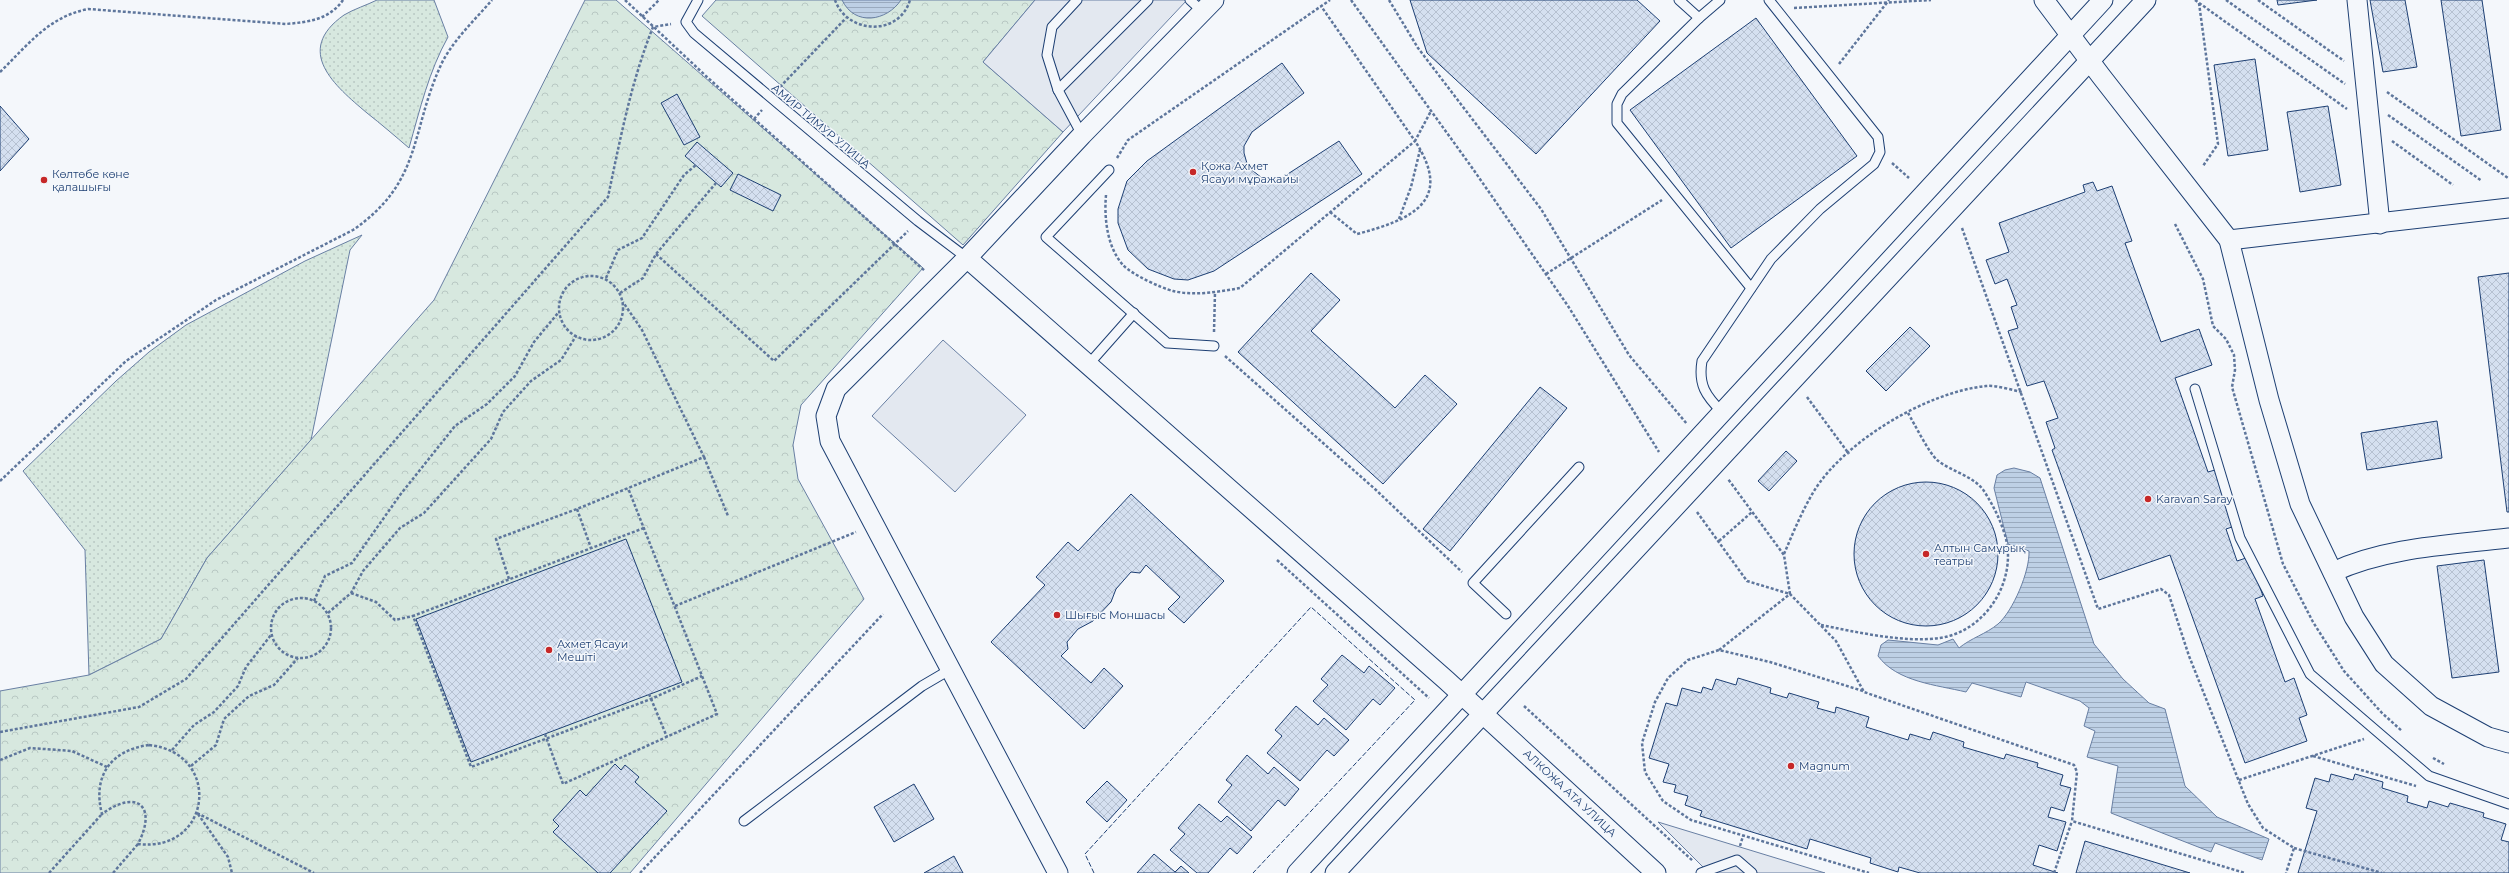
<svg xmlns="http://www.w3.org/2000/svg" width="2509" height="873" font-family="Montserrat,sans-serif">
  <style>
    .grass { fill: url(#grass-dots); stroke: #687fa3 }
    .forest { fill: url(#forest-crowns); stroke: #687fa3 }
    .parking { fill: #e3e8f0; stroke: #687fa3 }
    .water { fill: url(#water-rules); stroke: #687fa3 }
    .building { fill: url(#building-cross-hatch); stroke: #1d3f73 }
    .lines { fill: none; stroke-linecap: round; stroke-linejoin: round }
    .service-casing { stroke: #1d3f73; stroke-width: 11 }
    .minor-casing { stroke: #1d3f73; stroke-width: 21 }
    .path { stroke: #5e769c; stroke-width: 2.5; stroke-dasharray: 3 2; stroke-linecap: butt }
    .service { stroke: #f4f7fb; stroke-width: 9 }
    .minor { stroke: #f4f7fb; stroke-width: 19 }
    .fence { stroke: #1d3f73; stroke-width: 1; stroke-dasharray: 5 2; stroke-linecap: butt }
    .poi-dot { fill: #c62828; stroke: #f4f7fb; stroke-width: 1.5 }
    .labels { text-anchor: middle; stroke-width: 3; stroke-linejoin: round; paint-order: stroke }
    .street-label { font-size: 11px; fill: #1d3f73; stroke: #f4f7fb }
    .poi-label { font-size: 11px; fill: #1d3f73; stroke: #f4f7fb; text-anchor: start }
  </style>
  <defs>
    <pattern id="grass-dots" width="8" height="8" patternUnits="userSpaceOnUse"><rect width="8" height="8" fill="#d7e8df"/><path d="M2 2h.1M6 6h.1" fill="none" stroke="#b8c8c3" stroke-width="1.8" stroke-linecap="round"/></pattern>
    <pattern id="forest-crowns" width="20" height="18" patternUnits="userSpaceOnUse"><rect width="20" height="18" fill="#d7e8df"/><path d="M2 6a3 3 0 1 1 6 0M12 15a3 3 0 1 1 6 0" fill="none" stroke="#b8c8c3"/></pattern>
    <pattern id="water-rules" width="6" height="5" patternUnits="userSpaceOnUse"><rect width="6" height="5" fill="#bed0e5"/><path d="M0 2.5h6" fill="none" stroke="#9aaabe"/></pattern>
    <pattern id="building-cross-hatch" width="8" height="8" patternUnits="userSpaceOnUse"><rect width="8" height="8" fill="#d5e0f0"/><path d="M0 0l8 8M0 8l8-8" fill="none" stroke="#b6c1d1"/></pattern>
  </defs>
  <rect width="100%" height="100%" fill="#f4f7fb"/>
  <!-- grass -->
  <g class="grass">
    <path d="M377,0H434L448,37C429,71 420,109 409,148C395,136 381,124 367,113C335,86 293,51 344,15C354,9 367,5 377,0Z"/>
    <path d="M362,235L350,250L311,440L207,558L161,639L89,675L85,550L23,471L116,381L149,352L186,325L305,261Z"/>
  </g>
  <!-- forest -->
  <g class="forest">
    <path d="M585,0H616L923,268L801,405L793,445L798,479L864,599L630,873H0V691L89,675L161,639L207,558L434,300Z"/>
    <path d="M716,0H1035L983,62L1063,132L963,245L702,16Z"/>
  </g>
  <!-- parking -->
  <g class="parking">
    <path d="M1035,0H1187L1063,132L983,62Z"/>
    <path d="M943,340L1026,415L955,492L872,416Z"/>
    <path d="M1658,822L1825,873H1709Z"/>
  </g>
  <!-- water -->
  <g class="water">
    <path d="M842,0H901C887,21 855,27 842,0Z"/>
    <path d="M2014,468L2030,472L2040,478L2094,644L2123,679L2149,703L2165,709L2185,786L2217,817L2269,839L2262,860L2215,843L2211,852L2111,813L2118,766L2087,757L2095,731L2084,726L2089,708L2080,701L2026,682L2021,697L1972,683L1966,692C1937,685 1897,682 1878,656L1881,645L1888,640L1938,645L1953,639L1959,648C1971,638 1986,634 1998,624C2013,611 2030,571 2029,551L2008,544L1994,488L1997,475L2005,470Z"/>
  </g>
  <!-- building -->
  <g class="building">
    <path d="M1410,0H1637L1660,21L1536,154L1427,53Z"/>
    <path d="M2277,0H2317L2278,5Z"/>
    <path d="M2370,0H2405L2417,67L2383,72Z"/>
    <path d="M2441,0H2482L2501,130L2461,136Z"/>
    <path d="M1756,18L1857,156L1731,248L1630,110Z"/>
    <path d="M2255,59L2268,150L2228,156L2214,65Z"/>
    <path d="M1282,63L1304,93L1252,132L1244,146V153L1248,167L1262,178L1280,179L1339,141L1362,174L1214,271L1188,280L1174,279L1148,269L1128,250L1118,223V209L1127,181L1147,161Z"/>
    <path d="M677,94L700,137L684,145L661,103Z"/>
    <path d="M0,106L29,139L0,171Z"/>
    <path d="M2328,106L2341,185L2300,192L2287,112Z"/>
    <path d="M697,142L733,173L721,187L685,156Z"/>
    <path d="M738,174L781,195L773,211L730,190Z"/>
    <path d="M2093,182L2097,191L2112,186L2132,241L2125,243L2161,342L2199,329L2212,365L2175,378L2208,472L2215,470L2235,526L2226,529L2237,561L2249,557L2263,596L2255,599L2285,682L2294,678L2307,715L2299,718L2307,741L2245,763L2170,555L2099,580L2052,450L2055,448L2046,422L2058,418L2044,381L2027,386L2008,331L2018,328L2011,307L2017,305L2007,279L1995,284L1986,260L2009,252L1999,223L2085,192L2083,185Z"/>
    <path d="M1311,273L1340,300L1311,331L1395,408L1425,375L1457,404L1383,484L1238,352Z"/>
    <path d="M2509,273V512H2507L2478,277Z"/>
    <path d="M1910,327L1930,346L1886,391L1866,371Z"/>
    <path d="M1540,387L1567,408L1450,551L1423,529Z"/>
    <path d="M2437,421L2442,458L2367,470L2361,433Z"/>
    <path d="M1786,451L1797,461L1769,491L1758,481Z"/>
    <circle cx="1926" cy="554" r="72"/>
    <path d="M1131,494L1224,581L1184,623L1168,609L1180,597L1146,565L1140,573L1131,572L1116,589L1111,602L1093,621L1078,629L1067,642L1068,649L1061,656L1091,683L1104,668L1123,686L1084,729L991,642L1045,585L1036,577L1068,542L1078,551Z"/>
    <path d="M626,539L682,682L471,762L416,619Z"/>
    <path d="M2484,560L2499,672L2452,678L2437,566Z"/>
    <path d="M1342,655L1364,673L1369,666L1395,688L1380,705L1373,699L1346,730L1313,701L1328,685L1321,679Z"/>
    <path d="M1738,678L1771,688L1770,693L1787,698L1789,693L1819,702L1817,708L1835,713L1836,707L1869,717L1866,727L1908,740L1910,734L1930,740L1933,732L1964,742L1963,747L2004,759L2006,754L2038,763L2037,767L2063,775L2060,785L2071,788L2064,811L2051,807L2048,817L2066,822L2057,851L2039,845L2033,865L2058,873H1920L1899,867L1898,872L1870,863L1871,858L1810,839L1807,849L1700,816L1702,811L1685,805L1688,796L1674,792L1676,785L1663,782L1669,764L1649,758L1666,703L1677,706L1682,688L1701,693L1703,687L1712,690L1716,679L1736,685Z"/>
    <path d="M1296,706L1318,725L1324,718L1349,740L1334,756L1327,750L1300,781L1267,753L1282,736L1275,730Z"/>
    <path d="M1247,755L1268,774L1274,767L1299,789L1285,806L1278,800L1251,831L1218,802L1232,785L1226,780Z"/>
    <path d="M615,764L621,770L625,765L639,777L635,782L667,811L610,873H598L553,832L559,826L553,820L580,790L586,796Z"/>
    <path d="M2331,774L2353,780L2355,774L2383,782L2382,788L2408,796L2407,802L2427,808L2429,801L2448,807L2450,803L2484,813L2483,817L2506,824L2501,840L2509,842V873H2298L2317,811L2306,808L2315,778L2329,782Z"/>
    <path d="M1107,781L1127,800L1107,822L1086,802Z"/>
    <path d="M914,784L934,819L894,842L874,807Z"/>
    <path d="M1199,804L1221,822L1227,816L1252,837L1237,854L1230,848L1208,873H1197L1170,850L1185,834L1178,828Z"/>
    <path d="M2085,841L2190,873H2076Z"/>
    <path d="M1154,854L1175,872L1181,866L1189,873H1137Z"/>
    <path d="M954,856L963,873H924Z"/>
  </g>
  <g class="lines">
    <defs>
      <g id="service">
        <path d="M698,0L686,22L694,33L918,221L967,258"/>
        <path d="M1190,0L1203,12"/>
        <path d="M1679,0L1699,18L1720,0"/>
        <path d="M1699,18L1622,94L1617,104V123L1751,288"/>
        <path d="M1058,90L1047,55L1052,27L1077,0"/>
        <path d="M1082,135L1058,90L1148,0"/>
        <path d="M1109,170L1046,237L1167,343L1214,346"/>
        <path d="M1088,365L1134,313"/>
        <path d="M2195,389L2240,538L2310,674L2429,776L2509,804"/>
        <path d="M1722,412C1706,396 1698,385 1702,361L1771,259L1820,209L1874,164L1880,152L1878,137L1769,0"/>
        <path d="M1506,614L1473,583L1579,467"/>
        <path d="M744,821L922,686L951,669"/>
        <path d="M1701,873L1737,860L1752,873"/>
      </g>
      <g id="minor">
        <path d="M1214,0L1082,135L967,258L1446,680L1656,873"/>
        <path d="M2044,0L2101,76L2229,240L2269,400L2300,504L2354,617L2384,664L2431,706L2488,737L2509,743"/>
        <path d="M2357,0L2380,224"/>
        <path d="M2229,240L2509,208"/>
        <path d="M967,258L836,389L826,416L830,441L1058,873"/>
        <path d="M2333,572C2386,547 2451,545 2509,538"/>
        <path d="M1297,873L2103,0"/>
        <path d="M1335,873L2146,0"/>
      </g>
    </defs>
    <!-- service casing -->
    <use href="#service" class="service-casing"/>
    <!-- minor casing -->
    <use href="#minor" class="minor-casing"/>
    <!-- path -->
    <g class="path">
      <path d="M625,0L707,77L925,271"/>
      <path d="M835,0C847,34 899,37 910,0"/>
      <path d="M1351,0L1473,169L1568,306L1659,452"/>
      <path d="M1389,0L1418,48L1541,209L1629,355L1687,424"/>
      <path d="M2195,0L2347,109"/>
      <path d="M2226,0L2345,84"/>
      <path d="M2258,0L2344,61"/>
      <path d="M2199,3L2218,144L2203,166"/>
      <path d="M1794,8L1931,0"/>
      <path d="M642,17L659,0"/>
      <path d="M1839,64L1889,0"/>
      <path d="M0,72C28,45 48,17 88,9L286,24C308,22 329,20 343,0"/>
      <path d="M780,87L846,18"/>
      <path d="M2387,92L2508,178"/>
      <path d="M2388,115L2482,181"/>
      <path d="M754,119L762,110"/>
      <path d="M2392,141L2453,185"/>
      <path d="M1117,158L1128,140L1330,0"/>
      <path d="M1892,163L1909,178"/>
      <path d="M1106,195C1104,218 1107,247 1123,265C1131,274 1161,288 1173,291C1194,296 1218,292 1240,288L1415,141L1321,6"/>
      <path d="M1330,212L1357,234C1410,220 1455,202 1415,141L1431,111"/>
      <path d="M1399,219L1411,187L1420,150"/>
      <path d="M2175,224L2203,279L2213,326L2226,339L2234,355L2235,370L2232,387L2283,564L2313,622L2344,671L2382,713L2402,731"/>
      <path d="M1962,228L2098,609L2161,589L2169,595L2189,656L2248,804L2263,828L2294,848L2286,873"/>
      <path d="M656,254L774,361L908,231"/>
      <path d="M1546,274L1662,200"/>
      <circle cx="591" cy="308" r="32"/>
      <path d="M606,278L618,250L642,238L684,175L696,165"/>
      <path d="M620,293L643,278L656,254L716,183"/>
      <path d="M1214,332L1215,292"/>
      <path d="M1225,356L1376,490L1462,572"/>
      <path d="M1807,397L1849,454"/>
      <path d="M704,457L728,516"/>
      <path d="M0,481L126,361L216,300L353,230C422,182 410,134 440,67C451,42 474,21 492,0"/>
      <path d="M577,509L591,548"/>
      <path d="M1697,512L1747,581L1790,594L1784,555L1728,479"/>
      <path d="M644,528L413,616L471,767L651,699L702,676"/>
      <path d="M1719,541L1752,512"/>
      <path d="M1784,554C1793,533 1802,511 1814,491C1845,441 1927,392 1986,386C1997,385 2011,390 2022,392"/>
      <path d="M1277,560L1429,698"/>
      <path d="M509,579L496,539L577,509L704,457L642,330L623,302"/>
      <path d="M351,593L376,602L395,620L413,616"/>
      <circle cx="301" cy="628" r="30"/>
      <path d="M314,601L325,576L352,563L400,495L455,426L487,404L515,376L534,342L558,313"/>
      <path d="M675,606L856,532"/>
      <path d="M328,613L351,593L363,571L400,528L424,513L491,439L503,412L531,381L561,360L576,336"/>
      <path d="M1821,625C1856,632 1904,643 1940,638C1987,631 2018,579 2005,535C2000,519 1993,505 1984,491C1974,476 1950,471 1937,460C1929,453 1914,423 1908,413"/>
      <path d="M1719,650L1790,594L1836,641L1864,692L2074,765L2077,772L2072,821L2245,873"/>
      <path d="M1863,691L1770,662L1719,650L1688,660L1668,678L1655,702L1642,743L1645,772L1663,801L1691,820L1869,873"/>
      <path d="M649,694L667,737"/>
      <path d="M1524,706L1693,861"/>
      <path d="M0,732L139,707L186,679L608,197C620,140 631,82 653,27L671,24"/>
      <path d="M545,734L563,784L717,714L628,488"/>
      <path d="M149,745C223,753 212,853 138,844C158,805 136,789 102,814C92,776 111,750 149,745Z"/>
      <path d="M172,750L194,725L214,712L238,686L246,667L271,635"/>
      <path d="M2313,756L2416,786"/>
      <path d="M2433,758L2444,764"/>
      <path d="M0,760L30,748L72,751L107,767"/>
      <path d="M191,766L216,745L224,719L249,696L274,685L298,658"/>
      <path d="M2239,780L2364,739"/>
      <path d="M197,813L314,873"/>
      <path d="M198,814L228,857L232,873"/>
      <path d="M1740,846L1743,836"/>
      <path d="M2294,848L2382,873"/>
      <path d="M49,873L102,814"/>
      <path d="M113,873L138,844"/>
      <path d="M640,873L883,614"/>
      <path d="M2054,873L2072,821"/>
    </g>
    <!-- service -->
    <use href="#service" class="service"/>
    <!-- minor -->
    <use href="#minor" class="minor"/>
    <!-- fence -->
    <path class="fence" d="M1094,873L1085,854L1311,607L1415,700L1253,873"/>
  </g>
  <!-- markers -->
  <g class="poi-dot">
    <circle cx="1193" cy="172" r="4"/>
    <circle cx="44" cy="180" r="4"/>
    <circle cx="2148" cy="499" r="4"/>
    <circle cx="1926" cy="554" r="4"/>
    <circle cx="1057" cy="615" r="4"/>
    <circle cx="549" cy="650" r="4"/>
    <circle cx="1791" cy="766" r="4"/>
  </g>
  <g class="labels">
    <!-- street labels -->
    <g class="street-label">
      <text transform="translate(821 126) rotate(40)" y="4">АМИР ТИМУР УЛИЦА</text>
      <text transform="translate(1570 793) rotate(43)" y="4">АЛКОЖА АТА УЛИЦА</text>
    </g>
    <!-- poi labels -->
    <g class="poi-label">
      <text x="1201" y="170">Қожа Ахмет<tspan x="1201" dy="13">Ясауи мұражайы</tspan></text>
      <text x="52" y="178">Көлтөбе көне<tspan x="52" dy="13">қалашығы</tspan></text>
      <text x="2156" y="503">Karavan Saray</text>
      <text x="1934" y="552">Алтын Самұрық<tspan x="1934" dy="13">театры</tspan></text>
      <text x="1065" y="619">Шығыс Моншасы</text>
      <text x="557" y="648">Ахмет Ясауи<tspan x="557" dy="13">Мешіті</tspan></text>
      <text x="1799" y="770">Magnum</text>
    </g>
  </g>
</svg>
